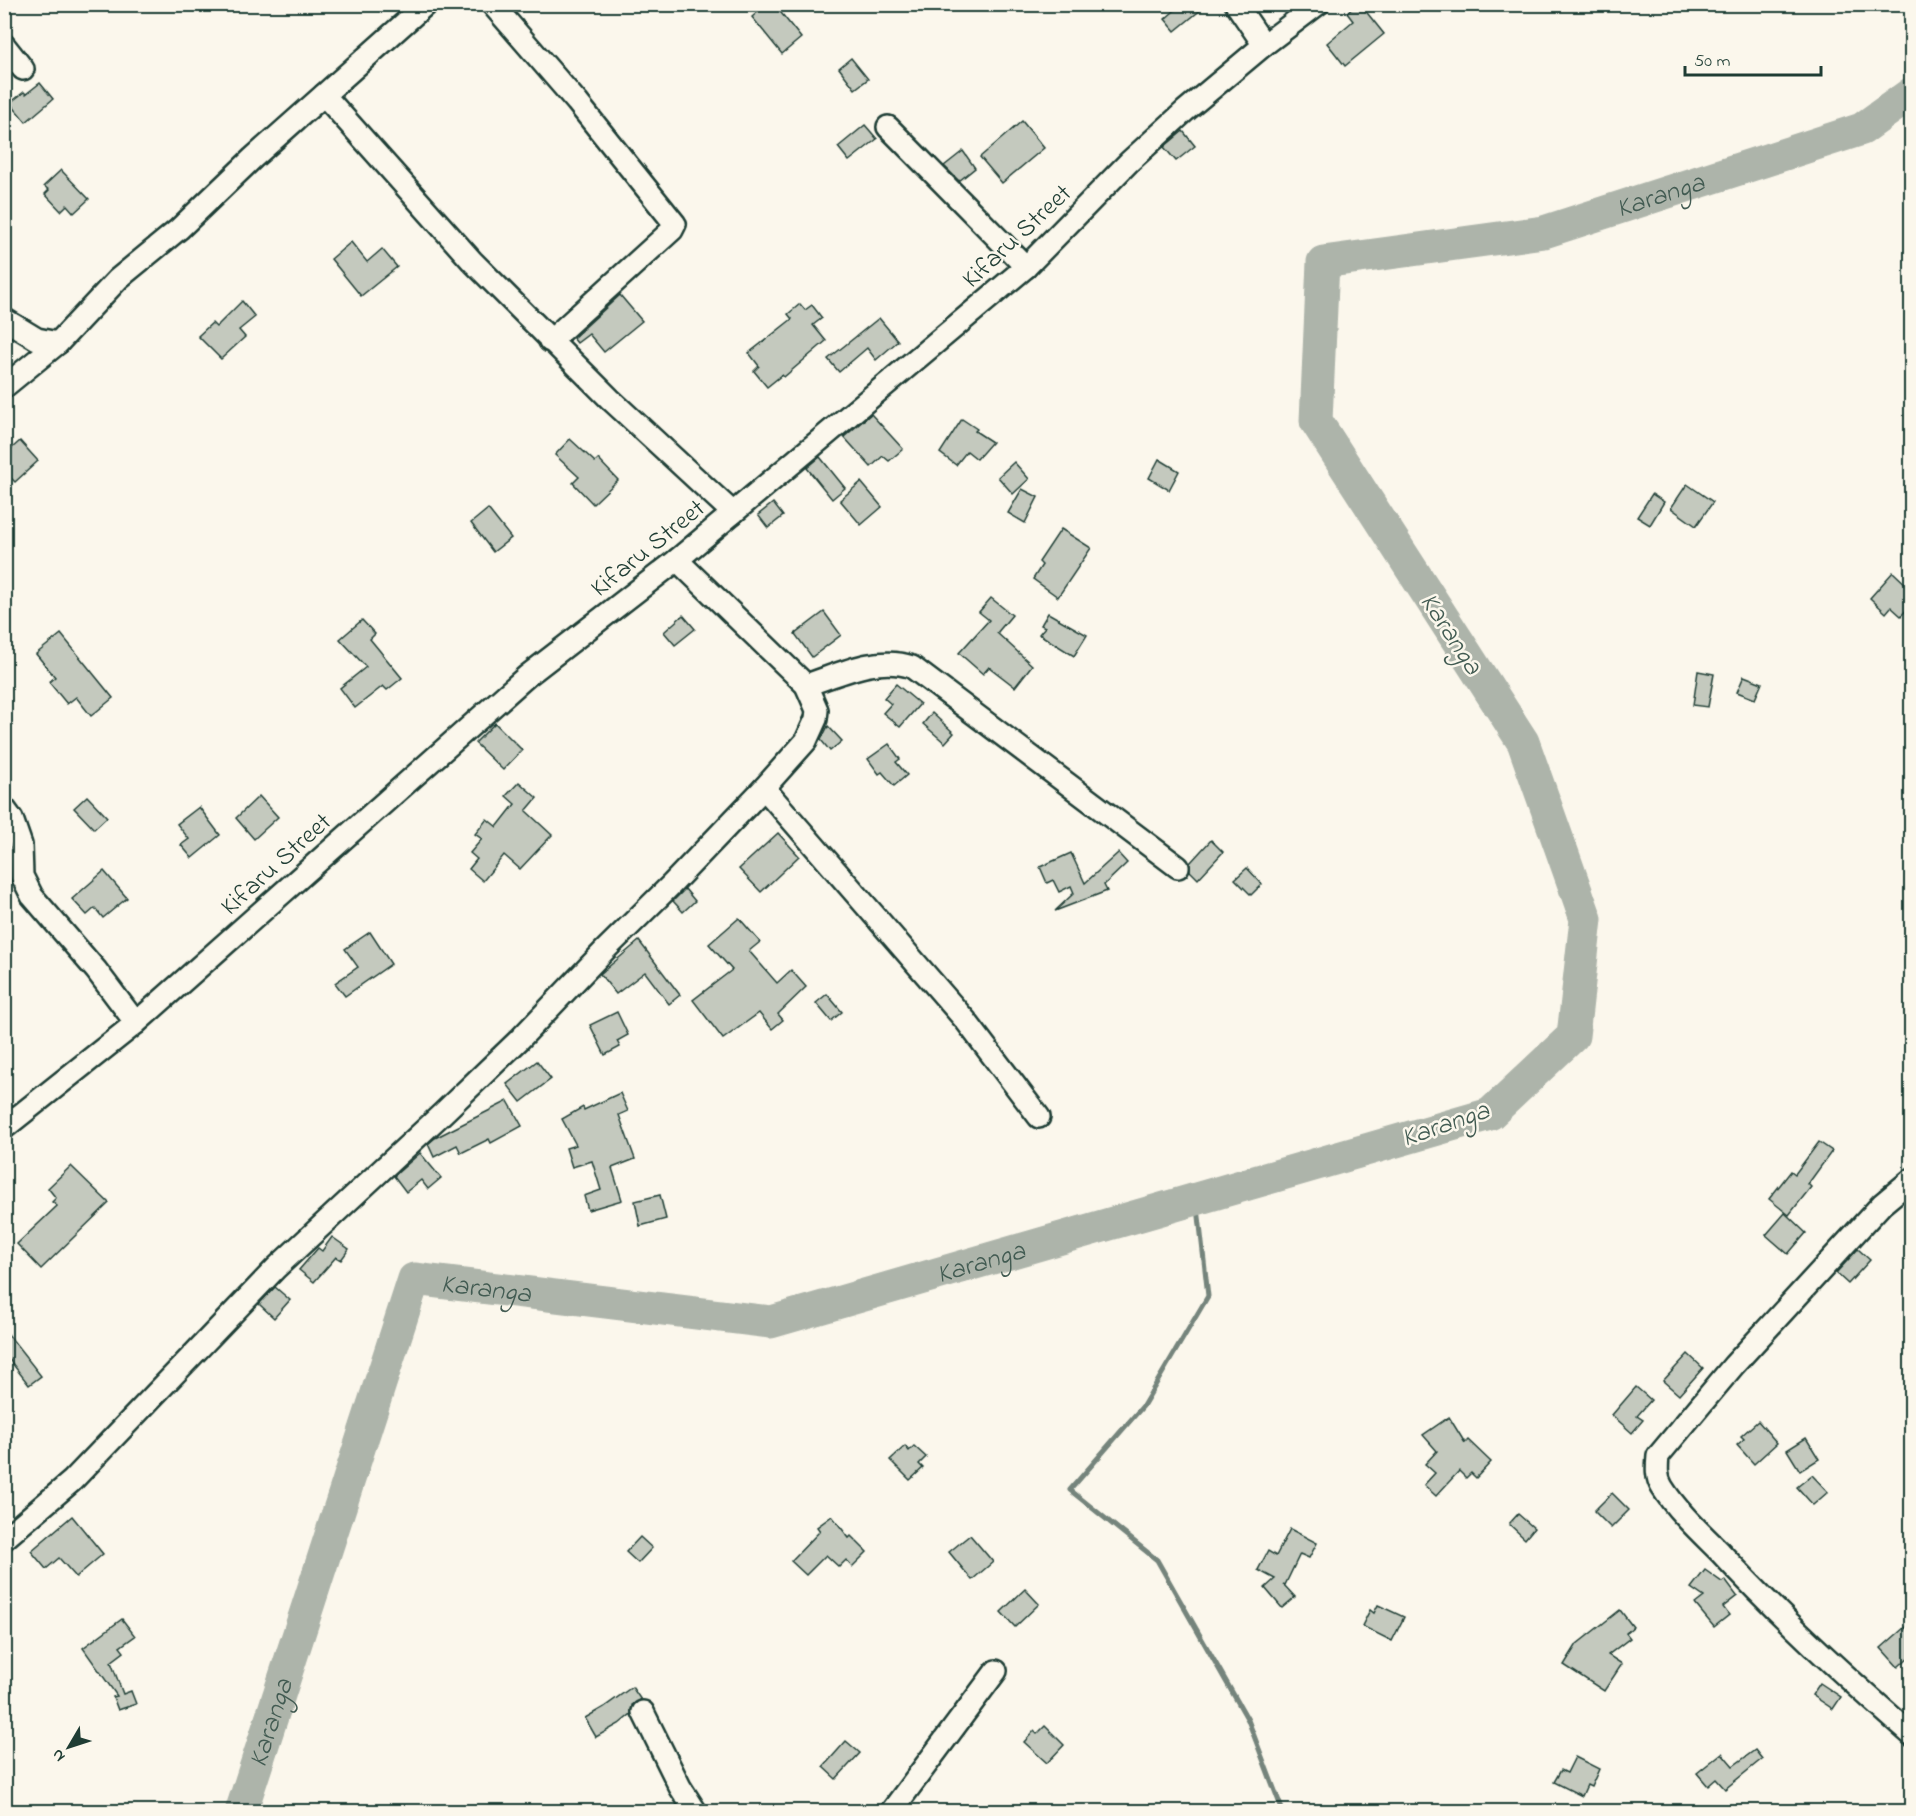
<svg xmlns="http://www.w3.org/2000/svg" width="1916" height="1816" font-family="'Indie Flower',sans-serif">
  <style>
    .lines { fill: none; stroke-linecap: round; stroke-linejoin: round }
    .stream { stroke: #74847b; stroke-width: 5 }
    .river { stroke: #adb4aa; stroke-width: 33 }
    .building { fill: #c4c9be; stroke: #1f3d34; stroke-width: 1.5 }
    .minor-casing { stroke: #1f3d34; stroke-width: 26 }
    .minor { stroke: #fbf7ec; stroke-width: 21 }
    .labels { text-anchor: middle; stroke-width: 5; stroke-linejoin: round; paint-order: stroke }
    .street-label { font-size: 26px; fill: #1f3d34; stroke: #fbf7ec }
    .water-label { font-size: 27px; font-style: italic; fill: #425b52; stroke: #fbf7ec }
  </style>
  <rect width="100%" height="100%" fill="#fbf7ec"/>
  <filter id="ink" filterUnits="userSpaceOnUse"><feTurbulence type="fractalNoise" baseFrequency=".0167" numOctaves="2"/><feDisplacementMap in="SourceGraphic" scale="12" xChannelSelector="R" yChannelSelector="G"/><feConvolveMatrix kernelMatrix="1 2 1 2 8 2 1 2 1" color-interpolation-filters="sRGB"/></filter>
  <g filter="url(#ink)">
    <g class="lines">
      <!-- stream -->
      <path class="stream" d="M1197,1199L1208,1296L1143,1406L1070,1490L1157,1560L1248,1720L1283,1812"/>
      <!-- river -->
      <path class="river" id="s1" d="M241,1812L414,1279L771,1322L1490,1114L1573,1036L1586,919L1523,742L1316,421L1323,262L1544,232L1862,129L1912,93"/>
    </g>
    <!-- building -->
    <g class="building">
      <path d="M767,4H774L801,38L782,54L752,17Z"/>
      <path d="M1182,4H1208L1175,31L1165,19Z"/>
      <path d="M1357,4H1360L1384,34L1345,66L1327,43L1353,21L1347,13Z"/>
      <path d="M851,58L868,79L855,89L839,68Z"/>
      <path d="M40,83L53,99L26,122L10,103L24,92L26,94Z"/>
      <path d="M1022,121L1044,148L1002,183L980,157Z"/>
      <path d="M865,125L877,139L849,161L838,147Z"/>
      <path d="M1183,131L1195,146L1176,161L1164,147Z"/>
      <path d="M963,151L975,168L959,181L944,166Z"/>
      <path d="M61,170L89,199L74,213L67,205L61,211L45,194L49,190L44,186Z"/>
      <path d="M351,242L367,262L382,249L397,267L361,296L331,259Z"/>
      <path d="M620,295L642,321L604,352L589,334L577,343L573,338Z"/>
      <path d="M242,301L255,317L239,330L245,337L221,359L198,336L212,323L216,327Z"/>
      <path d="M800,304L805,310L812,305L822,318L813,325L826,341L784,377L782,375L767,387L754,371L759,366L749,353L792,319L788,314Z"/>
      <path d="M879,318L898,341L876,360L867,348L839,372L828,359Z"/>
      <path d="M871,414L903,449L889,461L883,456L871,467L844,437Z"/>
      <path d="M962,419L977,429L975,431L992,442L977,459L967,451L956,465L940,453Z"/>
      <path d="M570,439L595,462L598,459L618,480L593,504L573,483L579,477L555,455Z"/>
      <path d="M20,441L38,461L15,482L4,471V455Z"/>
      <path d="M820,457L845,488L832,499L807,468Z"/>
      <path d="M1159,459L1179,471L1169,490L1149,478Z"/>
      <path d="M1014,462L1029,479L1013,494L998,477Z"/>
      <path d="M861,482L882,507L861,525L840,500Z"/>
      <path d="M1687,484L1713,502L1696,526L1671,508Z"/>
      <path d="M1022,489L1038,497L1025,523L1008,513Z"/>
      <path d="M1652,494L1664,502L1650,525L1637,517Z"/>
      <path d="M773,503L783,516L768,528L758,515Z"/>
      <path d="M488,509L511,538L493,552L471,523Z"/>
      <path d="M1061,529L1091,548L1058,597L1033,579L1042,565L1039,562Z"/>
      <path d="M1893,572L1911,589V605L1901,616L1891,607L1886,613L1870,598Z"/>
      <path d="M991,598L1012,615L997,633L1032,665L1015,687L989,667L983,674L959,653L989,620L979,612Z"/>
      <path d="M824,612L841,635L812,657L795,634Z"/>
      <path d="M1048,613L1087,635L1074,656L1039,634L1045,627L1041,625Z"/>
      <path d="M683,615L695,629L675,645L664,632Z"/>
      <path d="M362,620L375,634L370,639L402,678L387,690L383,686L355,708L340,688L366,667L340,639Z"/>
      <path d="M61,634L113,698L91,716L76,697L67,704L49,682L55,677L36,654Z"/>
      <path d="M1698,671L1714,674L1708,707L1693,705Z"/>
      <path d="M1744,676L1762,683L1755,699L1737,692Z"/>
      <path d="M896,684L920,704L900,727L883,713L891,704L884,698Z"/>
      <path d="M932,713L954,733L945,743L923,724Z"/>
      <path d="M495,723L522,750L503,770L475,743Z"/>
      <path d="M828,726L842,741L830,751L821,740Z"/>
      <path d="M889,744L900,759L896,762L907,775L894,786L882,772L879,774L868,759Z"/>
      <path d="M519,782L537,798L526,811L552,835L520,869L504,855L483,881L469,869L477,859L470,853L482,839L475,834L487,819L497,827L515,804L506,796Z"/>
      <path d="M87,796L107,817L94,829L74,808Z"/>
      <path d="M259,796L278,817L254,839L236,818Z"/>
      <path d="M199,807L220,835L192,858L181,845L189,839L177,824Z"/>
      <path d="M778,833L799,856L761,892L739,869Z"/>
      <path d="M1211,840L1223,852L1198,879L1190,871V863Z"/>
      <path d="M1071,853L1085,883L1118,853L1127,863L1104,885L1107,891L1055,911L1074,893L1071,886L1059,892L1053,880L1047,883L1040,867Z"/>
      <path d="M1247,868L1262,884L1251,895L1235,879Z"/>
      <path d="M104,871L127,898L103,918L95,908L87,915L72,899Z"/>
      <path d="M685,889L695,901L683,912L673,901Z"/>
      <path d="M739,918L760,942L749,951L777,983L791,970L806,987L778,1014L783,1020L772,1029L759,1013L723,1039L693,1000L732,970L709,944Z"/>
      <path d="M370,932L391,964L345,996L335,983L358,967L345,949Z"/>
      <path d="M639,941L680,995L669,1004L645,972L616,994L600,974Z"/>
      <path d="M827,994L842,1012L831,1021L816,1003Z"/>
      <path d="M617,1012L628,1035L617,1041L620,1047L605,1055L590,1025Z"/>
      <path d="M537,1061L551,1079L521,1102L507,1084Z"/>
      <path d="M620,1093L628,1111L619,1115L635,1159L612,1168L622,1200L588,1210L584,1196L601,1190L592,1161L572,1167L566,1148L576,1145L562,1119L583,1107L584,1110Z"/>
      <path d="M508,1101L522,1126L491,1143L489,1139L461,1153L457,1145L434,1157L428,1144L435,1138Z"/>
      <path d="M1819,1142L1832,1151L1808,1184L1811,1187L1789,1215L1769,1199L1791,1171L1795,1174Z"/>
      <path d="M420,1153L441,1178L428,1189L421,1180L406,1192L394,1176Z"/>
      <path d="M71,1166L109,1203L41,1269L17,1244L57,1206L52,1202L56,1198L48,1188Z"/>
      <path d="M660,1195L666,1219L640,1226L635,1201Z"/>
      <path d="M1785,1213L1806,1233L1788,1254L1766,1235Z"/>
      <path d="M332,1237L349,1249L341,1260L336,1257L314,1282L299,1270L318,1248L322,1251Z"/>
      <path d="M1858,1249L1870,1260L1848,1284L1836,1273Z"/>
      <path d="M275,1287L290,1300L274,1318L259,1304Z"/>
      <path d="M4,1329L41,1376L29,1385L4,1353Z"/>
      <path d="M1688,1354L1703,1368L1679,1395L1663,1381Z"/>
      <path d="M1636,1387L1651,1400L1637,1416L1643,1420L1632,1433L1612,1415Z"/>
      <path d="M1449,1417L1465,1443L1468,1440L1491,1462L1476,1478L1471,1473L1466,1478L1459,1471L1436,1496L1424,1485L1435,1473L1425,1464L1437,1451L1423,1435Z"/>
      <path d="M1758,1421L1777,1443L1754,1464L1737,1445L1744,1439L1741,1436Z"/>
      <path d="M1806,1438L1819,1459L1800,1471L1787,1450Z"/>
      <path d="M905,1446L909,1451L914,1446L926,1457L919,1464L923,1468L910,1480L890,1460Z"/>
      <path d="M1812,1475L1828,1492L1813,1505L1797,1487Z"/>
      <path d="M1612,1493L1629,1510L1611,1528L1594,1511Z"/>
      <path d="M1518,1514L1534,1528L1525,1539L1509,1524Z"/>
      <path d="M72,1516L103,1554L76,1577L59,1558L46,1569L31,1551Z"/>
      <path d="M832,1516L849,1538L851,1536L867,1552L852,1567L846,1560L839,1567L826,1555L806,1575L791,1561L820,1531L817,1527Z"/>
      <path d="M1290,1529L1317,1543L1309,1558L1300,1554L1285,1585L1283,1584L1295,1597L1282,1608L1265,1588L1275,1579L1258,1570L1268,1551L1276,1556Z"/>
      <path d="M970,1535L993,1562L972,1580L949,1552Z"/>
      <path d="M640,1537L652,1548L638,1563L626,1552Z"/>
      <path d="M1705,1570L1722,1582L1725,1580L1737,1596L1723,1607L1729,1615L1714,1627L1695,1604L1704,1597L1691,1588Z"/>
      <path d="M1025,1589L1039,1604L1015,1627L1001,1612Z"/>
      <path d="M1378,1605L1404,1617L1392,1641L1362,1626L1370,1610L1374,1613Z"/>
      <path d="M1620,1610L1633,1627L1626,1633L1630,1638L1608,1655L1622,1664L1604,1691L1564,1665L1577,1644Z"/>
      <path d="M122,1619L135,1636L120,1647L124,1652L111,1662L123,1694L131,1691L136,1704L118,1710L113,1697L117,1696L83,1648Z"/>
      <path d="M1905,1627L1911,1635V1655L1898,1667L1881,1648Z"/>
      <path d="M1820,1683L1841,1697L1833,1709L1812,1695Z"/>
      <path d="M632,1687L641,1700L632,1705L631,1714L619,1724L596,1737L585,1718L604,1707Z"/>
      <path d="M1045,1726L1064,1745L1047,1763L1024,1742L1034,1731L1037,1734Z"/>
      <path d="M846,1741L860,1753L836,1779L823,1767Z"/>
      <path d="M1755,1750L1762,1759L1725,1789L1716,1779L1708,1786L1697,1773L1722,1753L1733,1766Z"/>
      <path d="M1575,1757L1599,1769L1591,1787L1587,1785L1582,1796L1554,1782L1561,1770L1567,1773Z"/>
    </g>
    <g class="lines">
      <defs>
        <g id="minor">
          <path d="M492,4L577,102L675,224L672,230L550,341"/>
          <path d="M1236,4L1264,45"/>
          <path d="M4,45L23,69"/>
          <path d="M324,95L472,261L610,399L733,513"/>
          <path d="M888,127L1026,267"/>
          <path d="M4,319L37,339L58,343"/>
          <path d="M4,387L58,343L118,279L179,229L253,158L426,4"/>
          <path d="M806,685C840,674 877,655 912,667L1178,867"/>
          <path d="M764,788L966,1021L1039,1117"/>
          <path d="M4,808L12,819L21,845L22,876L32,896L96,970L136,1023"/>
          <path d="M4,1128L136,1023L527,676L677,560L1026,267L1129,162L1185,111L1264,45L1318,4"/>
          <path d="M1912,1179L1882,1204L1734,1365L1658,1456C1657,1467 1656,1477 1662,1487C1677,1511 1700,1532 1720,1552C1780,1617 1845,1676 1912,1735"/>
          <path d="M4,1539L72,1481L276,1268L443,1113L519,1040L605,950L672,884L764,788L806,741L816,719L817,710L806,685L677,560"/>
          <path d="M643,1712L680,1787L696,1812"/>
          <path d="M891,1812L996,1671"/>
        </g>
      </defs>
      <!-- minor casing -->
      <use href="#minor" class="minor-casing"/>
      <!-- minor -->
      <use href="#minor" class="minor"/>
    </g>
  </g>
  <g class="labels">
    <!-- street labels -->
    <g class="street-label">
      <text transform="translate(1016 235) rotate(-43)" y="9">Kifaru Street</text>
      <text transform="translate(647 547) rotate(-39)" y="9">Kifaru Street</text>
      <text transform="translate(275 863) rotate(-42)" y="9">Kifaru Street</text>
    </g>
    <!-- water labels -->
    <g class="water-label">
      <text dy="9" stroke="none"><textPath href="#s1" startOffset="2974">Karanga</textPath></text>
      <text transform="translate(1452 633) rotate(57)" y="9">Karanga</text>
      <text transform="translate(1445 1123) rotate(-19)" y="9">Karanga</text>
      <text dy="9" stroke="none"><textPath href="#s1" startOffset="1138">Karanga</textPath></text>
      <text dy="9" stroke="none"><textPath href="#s1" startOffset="633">Karanga</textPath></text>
      <text dy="9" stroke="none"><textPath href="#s1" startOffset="94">Karanga</textPath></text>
    </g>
  </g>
  <!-- margin -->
  <rect width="1916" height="1816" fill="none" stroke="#fbf7ec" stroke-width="24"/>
  <rect x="12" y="12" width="1892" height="1792" fill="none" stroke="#1f3d34" stroke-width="2" filter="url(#ink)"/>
  <!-- north arrow -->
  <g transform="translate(69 1747) rotate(231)" stroke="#fbf7ec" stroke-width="4.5" paint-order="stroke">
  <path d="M0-4.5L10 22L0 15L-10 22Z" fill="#1f3d34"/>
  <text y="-9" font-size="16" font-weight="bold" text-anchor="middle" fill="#1f3d34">N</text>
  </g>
  <!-- scale -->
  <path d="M1685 66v9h136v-9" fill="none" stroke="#1f3d34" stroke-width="3"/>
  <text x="1694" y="66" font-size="18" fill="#1f3d34" stroke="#fbf7ec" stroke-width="4.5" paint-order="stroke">50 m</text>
</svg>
